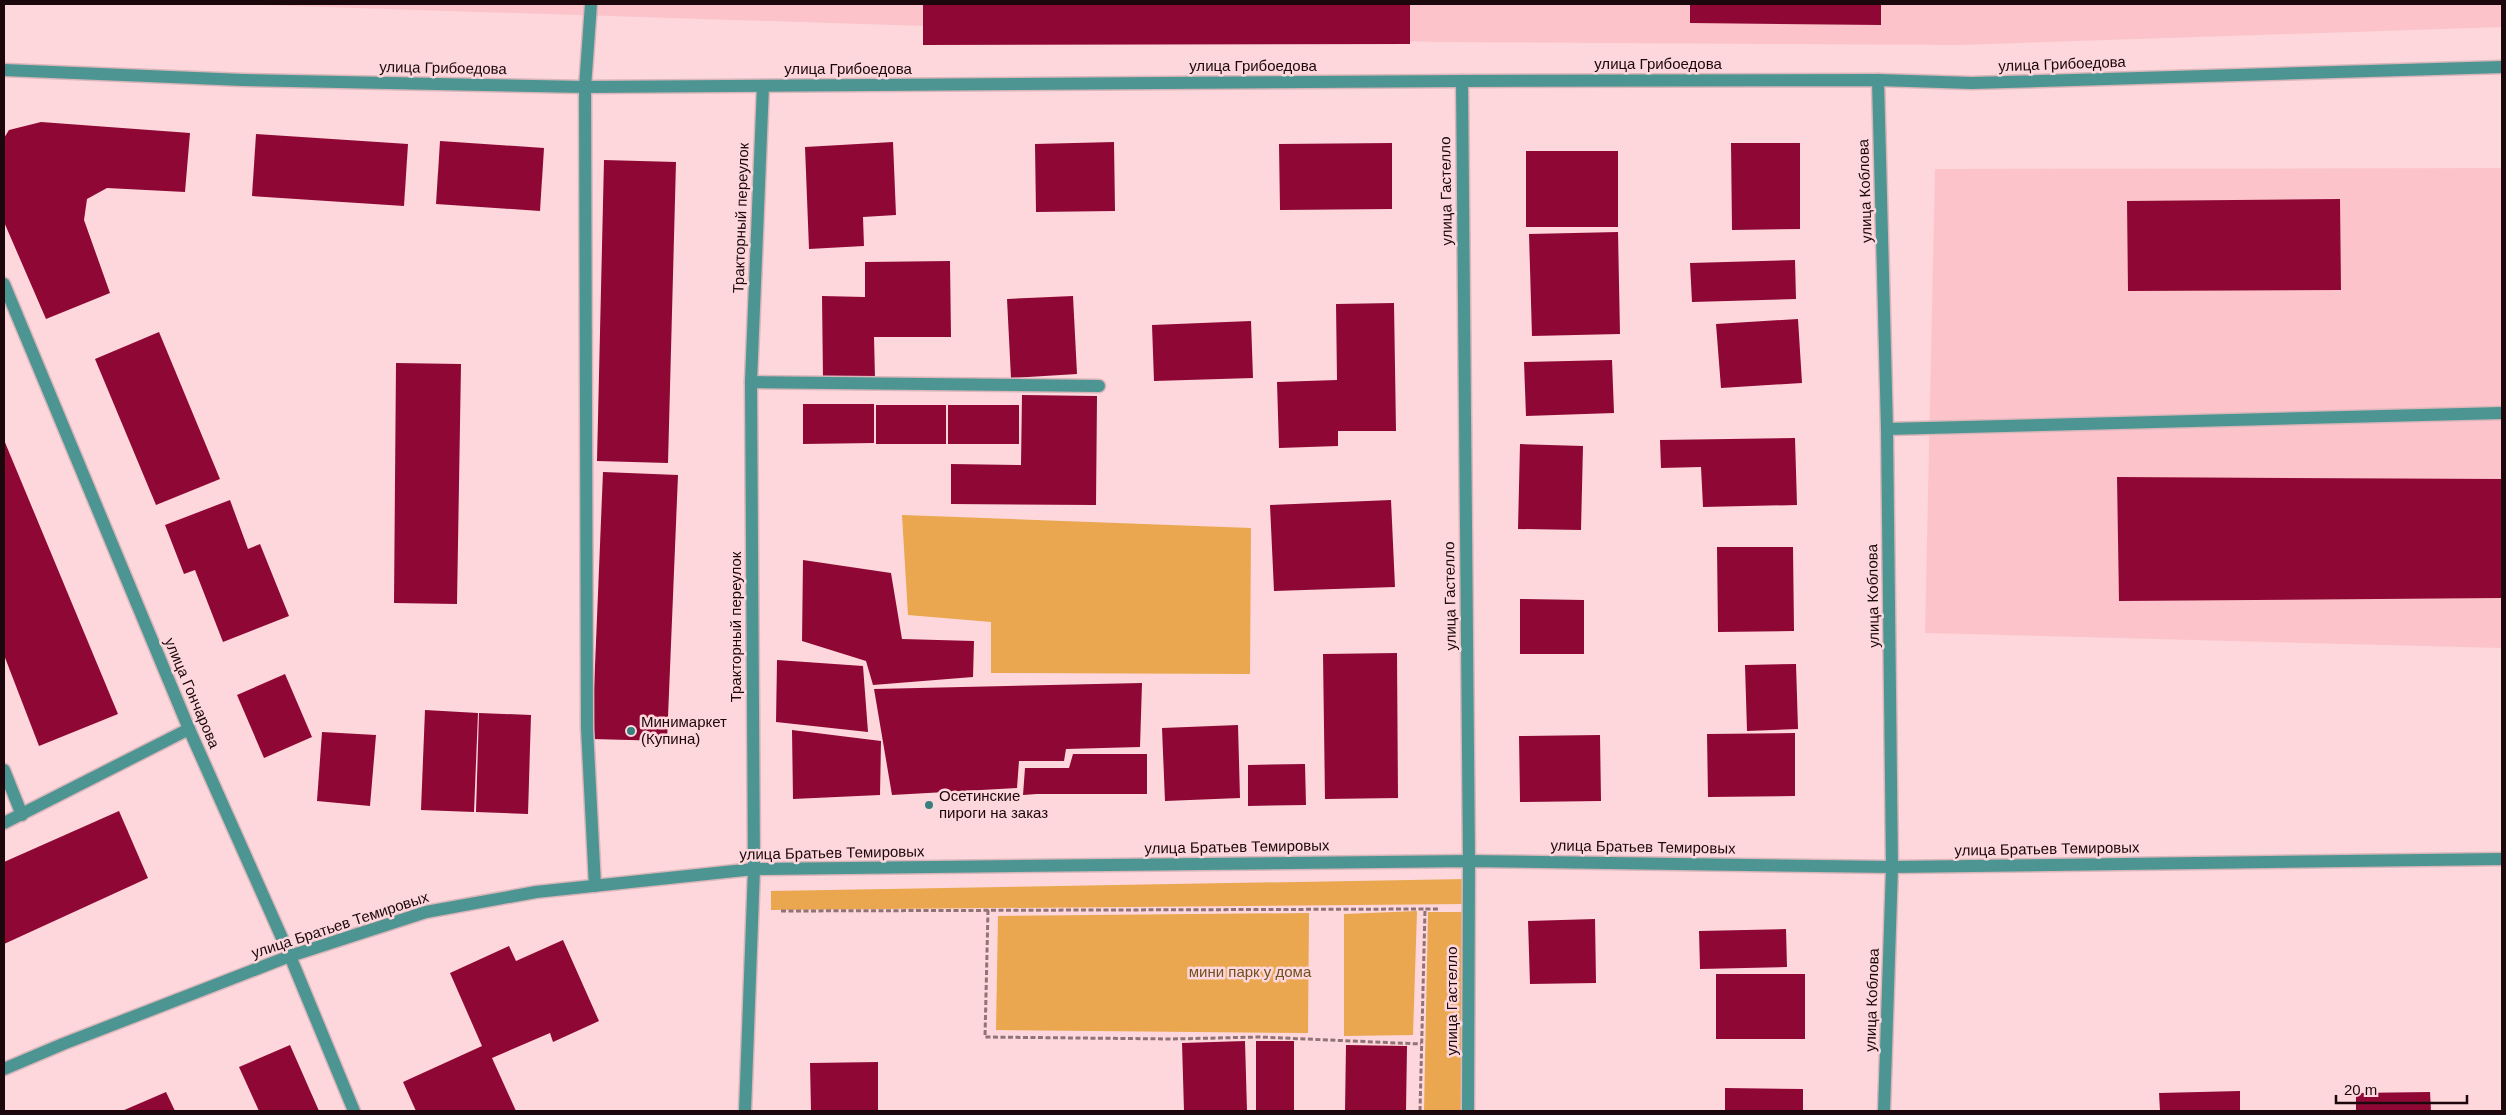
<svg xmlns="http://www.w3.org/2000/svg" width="2506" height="1115" font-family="Arial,sans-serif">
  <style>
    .built { fill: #fcc4ca }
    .green { fill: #eaa74f }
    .building { fill: #8f0835 }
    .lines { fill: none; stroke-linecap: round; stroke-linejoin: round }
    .service-casing { stroke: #d9b6ba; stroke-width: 15 }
    .minor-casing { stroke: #d9b6ba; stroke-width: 15 }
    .tertiary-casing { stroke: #d9b6ba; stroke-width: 15 }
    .path { stroke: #907377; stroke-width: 3; stroke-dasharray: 5 2.5; stroke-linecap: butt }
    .service { stroke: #4d9592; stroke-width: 12 }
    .minor { stroke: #4d9592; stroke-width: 12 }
    .tertiary { stroke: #4d9592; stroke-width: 12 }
    .poi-dot { fill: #38807d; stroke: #fdd7db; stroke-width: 2 }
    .labels { text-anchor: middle; stroke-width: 5; stroke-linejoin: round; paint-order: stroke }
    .street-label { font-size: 15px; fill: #1c080c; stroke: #fdd7db }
    .poi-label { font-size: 15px; fill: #1c080c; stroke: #fdd7db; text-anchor: start }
    .park-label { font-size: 15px; fill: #714f21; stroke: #fdd7db }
  </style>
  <rect width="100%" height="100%" fill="#fdd7db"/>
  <!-- built -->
  <g class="built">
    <path d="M227,4H2502V27L1959,45L1434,42Z"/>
    <path d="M2502,168V648L1925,633L1935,169Z"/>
  </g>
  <!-- green -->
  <g class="green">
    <path d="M902,515L1251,528L1250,674L991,673V622L908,615Z"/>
    <path d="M1466,879V904L771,910V891Z"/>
    <path d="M1417,911L1413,1035L1344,1036V914Z"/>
    <path d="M1428,912H1466L1463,1111H1424Z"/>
    <path d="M1309,913L1308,1033L996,1030L998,916Z"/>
  </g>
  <!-- building -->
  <g class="building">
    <path d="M923,4H1410V44L923,45Z"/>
    <path d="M1690,4H1881V25L1690,23Z"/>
    <path d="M41,122L190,133L185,192L107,188L87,199L84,220L110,293L46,319L4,222V138L9,130Z"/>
    <path d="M256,134L408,144L404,206L252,196Z"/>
    <path d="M440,141L544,148L540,211L436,204Z"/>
    <path d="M893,142L896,215L863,217L864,246L809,249L805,147Z"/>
    <path d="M1114,142L1115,211L1036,212L1035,144Z"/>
    <path d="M1392,143V209L1280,210L1279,144Z"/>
    <path d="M1731,143H1800V229L1732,230Z"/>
    <rect x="1526" y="151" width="92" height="76"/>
    <path d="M604,160L676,162L668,463L597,461Z"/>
    <path d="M2340,199L2341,290L2128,291L2127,201Z"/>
    <path d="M1618,232L1620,334L1532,336L1529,234Z"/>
    <path d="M1795,260L1796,299L1692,302L1690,263Z"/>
    <path d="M950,261L951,337H874L875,378L823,379L822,296L865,297V262Z"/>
    <path d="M1073,296L1077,374L1011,378L1007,299Z"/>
    <path d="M1394,303L1396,431H1338V446L1279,448L1277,382L1337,380L1336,304Z"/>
    <path d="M1798,319L1802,383L1721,388L1716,324Z"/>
    <path d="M1251,321L1253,378L1154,381L1152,325Z"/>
    <path d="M159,332L220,479L156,505L95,359Z"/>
    <path d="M1612,360L1614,413L1526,416L1524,362Z"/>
    <path d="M396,363L461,364L457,604L394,603Z"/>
    <path d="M1022,395L1097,396L1096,505L951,504V464L1021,465Z"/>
    <path d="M803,404H874V443L803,444Z"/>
    <rect x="876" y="405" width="70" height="39"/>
    <rect x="948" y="405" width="71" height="39"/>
    <path d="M1795,438L1797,505L1703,507L1701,467L1661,468L1660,440Z"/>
    <path d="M4,440L118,714L39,746L4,655Z"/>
    <path d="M1520,444L1583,446L1581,530L1518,529Z"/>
    <path d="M603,472L678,475L667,741L592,739Z"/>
    <path d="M2117,477L2502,479V598L2119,601Z"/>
    <path d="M230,500L248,549L260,544L289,616L223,642L195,570L184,574L165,525Z"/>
    <path d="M1391,500L1395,587L1274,591L1270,505Z"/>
    <path d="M1717,547H1793L1794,631L1718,632Z"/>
    <path d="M803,560L891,573L902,639L974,641L973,677L873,685L866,661L802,641Z"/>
    <path d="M1520,599L1584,600V654H1520Z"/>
    <path d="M1397,653L1398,798L1325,799L1323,654Z"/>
    <path d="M777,660L863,666L868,732L776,722Z"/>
    <path d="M1796,664L1798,729L1747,731L1745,665Z"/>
    <path d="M285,674L312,737L264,758L237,695Z"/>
    <path d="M1142,683L1140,747L1066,749L1064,761H1019L1017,788L892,795L874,689Z"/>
    <path d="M425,710L478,713L474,812L421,810Z"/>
    <path d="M479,713L531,715L528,814L476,812Z"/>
    <path d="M1238,725L1240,798L1165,801L1162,728Z"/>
    <path d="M792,730L881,741L880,795L793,799Z"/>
    <path d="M322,732L376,735L370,806L317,801Z"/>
    <path d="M1795,733V796L1708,797L1707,734Z"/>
    <path d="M1600,735L1601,801L1520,802L1519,736Z"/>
    <path d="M1073,754H1147V794H1037L1023,795L1025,768H1069Z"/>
    <path d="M1305,764L1306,805L1248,806V765Z"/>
    <path d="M119,811L148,878L4,944V862Z"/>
    <path d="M1595,919L1596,983L1530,984L1528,921Z"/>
    <path d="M1786,929L1787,967L1700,969L1699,931Z"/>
    <path d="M563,940L599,1021L553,1042L550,1033L492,1058L516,1111H416L403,1082L482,1046L450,973L509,946L516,961Z"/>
    <rect x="1716" y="974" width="89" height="65"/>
    <path d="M1245,1041L1247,1111H1184L1182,1043Z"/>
    <rect x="1256" y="1041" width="38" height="70"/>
    <path d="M290,1045L319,1111H259L239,1067Z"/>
    <path d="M1346,1045L1407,1046L1406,1111H1345Z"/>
    <path d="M878,1062V1111H811L810,1063Z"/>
    <path d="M1725,1088L1803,1089V1111H1725Z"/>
    <path d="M2240,1091V1111H2160L2159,1093Z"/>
    <path d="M166,1092L175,1111H122Z"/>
    <path d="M2430,1092L2431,1111H2356V1093Z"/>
  </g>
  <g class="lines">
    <defs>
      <g id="service">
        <path d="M591,4L585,87L587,728L595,886"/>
        <path d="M1887,429L2502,413"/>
        <path d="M4,770L22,815"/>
        <path d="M4,823L189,729"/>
      </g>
      <g id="minor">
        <path d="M4,70L243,80L585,87L1462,81L1878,80L1972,83L2502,67"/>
        <path d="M1878,80L1887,429L1892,867L1884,1111"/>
        <path d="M1462,81L1469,861L1468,1111"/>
        <path d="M4,284L189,729L290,956L354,1111"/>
        <path d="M751,382L1099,386"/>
        <path d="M745,1111L754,869L751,382L763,86"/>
      </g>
      <path id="tertiary" d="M4,1069L63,1044L290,956L426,912L536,892L754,869L1469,861L1892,867L2502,859"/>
    </defs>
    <!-- service casing -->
    <use href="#service" class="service-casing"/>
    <!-- minor casing -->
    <use href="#minor" class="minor-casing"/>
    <!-- tertiary casing -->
    <use href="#tertiary" class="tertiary-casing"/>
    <!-- path -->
    <g class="path">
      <path d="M988,910L985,1037L1172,1039L1260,1037L1421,1044"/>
      <path d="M781,911L1425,909"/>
      <path d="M1420,1111L1425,909H1440"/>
    </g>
    <!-- service -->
    <use href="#service" class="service"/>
    <!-- minor -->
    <use href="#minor" class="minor"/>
    <!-- tertiary -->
    <use href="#tertiary" class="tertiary"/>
  </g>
  <!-- markers -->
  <g class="poi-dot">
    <circle cx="631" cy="731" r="5"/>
    <circle cx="929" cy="805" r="5"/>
  </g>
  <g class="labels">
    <!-- street labels -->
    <g class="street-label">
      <text x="1658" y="69">улица Грибоедова</text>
      <text transform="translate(2062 64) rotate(-2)" y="5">улица Грибоедова</text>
      <text x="1253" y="71">улица Грибоедова</text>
      <text transform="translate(443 68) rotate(1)" y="5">улица Грибоедова</text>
      <text x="848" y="74">улица Грибоедова</text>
      <text transform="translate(1446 191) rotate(-91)" y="5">улица Гастелло</text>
      <text transform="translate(1865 191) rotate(-92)" y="5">улица Коблова</text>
      <text transform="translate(741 218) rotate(-88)" y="5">Тракторный переулок</text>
      <text transform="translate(1450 596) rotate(-91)" y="5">улица Гастелло</text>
      <text transform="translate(1873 596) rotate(-91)" y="5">улица Коблова</text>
      <text transform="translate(736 627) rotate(-90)" y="5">Тракторный переулок</text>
      <text transform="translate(192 693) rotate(67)" y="5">улица Гончарова</text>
      <text transform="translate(1237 847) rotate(-1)" y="5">улица Братьев Темировых</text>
      <text transform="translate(1643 847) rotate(1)" y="5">улица Братьев Темировых</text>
      <text transform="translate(2047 849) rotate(-1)" y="5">улица Братьев Темировых</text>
      <text transform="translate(832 853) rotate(-1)" y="5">улица Братьев Темировых</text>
      <text transform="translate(340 925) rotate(-18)" y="5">улица Братьев Темировых</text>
      <text transform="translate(1872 1000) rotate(-88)" y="5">улица Коблова</text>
      <text transform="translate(1452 1001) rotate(-90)" y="5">улица Гастелло</text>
    </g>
    <!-- poi labels -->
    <g class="poi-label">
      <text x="641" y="727">Минимаркет<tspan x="641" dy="17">(Купина)</tspan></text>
      <text x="939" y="801">Осетинские<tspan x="939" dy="17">пироги на заказ</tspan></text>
    </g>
    <!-- park labels -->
    <g class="park-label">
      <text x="1250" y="977">мини парк у дома</text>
    </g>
  </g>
  <!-- border -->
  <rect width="2506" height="1115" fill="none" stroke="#1c080c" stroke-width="10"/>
  <!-- scale -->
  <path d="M2336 1095v8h131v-8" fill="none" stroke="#1c080c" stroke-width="2.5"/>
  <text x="2344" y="1095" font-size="15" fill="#1c080c" stroke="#fdd7db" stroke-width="4" paint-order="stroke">20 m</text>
</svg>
